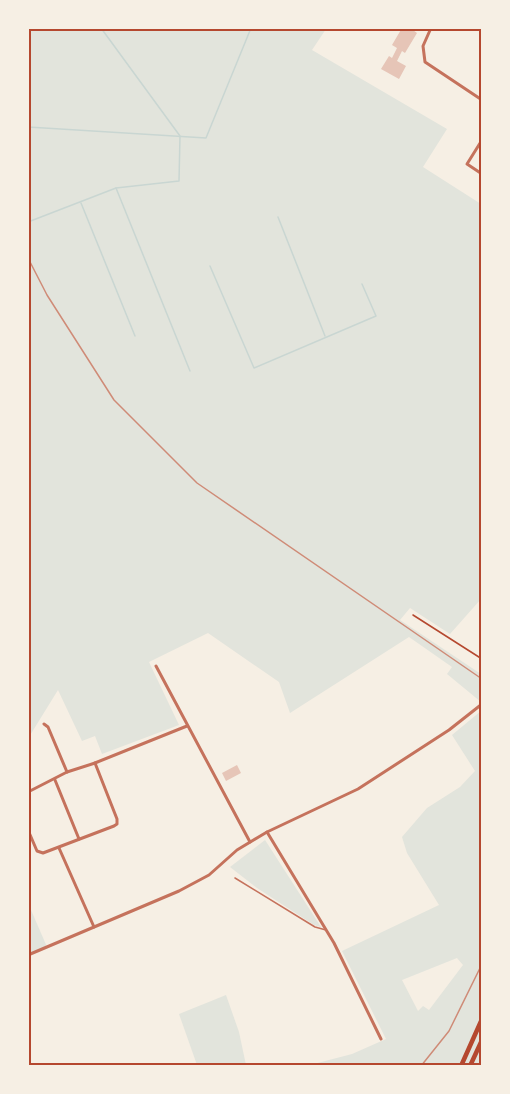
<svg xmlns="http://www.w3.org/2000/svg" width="510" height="1094" font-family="Roboto,sans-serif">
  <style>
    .green { fill: #e2e4dc; fill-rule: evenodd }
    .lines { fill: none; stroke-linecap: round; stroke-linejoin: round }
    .stream { stroke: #c9d6d2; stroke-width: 1.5 }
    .building { fill: #e6c5b7 }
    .path { stroke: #b5482f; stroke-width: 1.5 }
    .service { stroke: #c5725c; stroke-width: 1.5 }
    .minor { stroke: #c5725c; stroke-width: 3 }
    .primary { stroke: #b5482f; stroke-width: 4.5 }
    .rail { stroke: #cf8b77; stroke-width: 1.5 }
    .neatline { fill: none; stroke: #b5482f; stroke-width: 2 }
  </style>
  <rect width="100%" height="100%" fill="#f6efe4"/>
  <!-- green -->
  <g class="green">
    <path d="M29,28L326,29L312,50L447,129L423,167L481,204V599L450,634L410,608L400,620L481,674V702L447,674L452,667L409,637L290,713L279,682L208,633L149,662L179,725L102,754L95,736L82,741L58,690L29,737Z"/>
    <path d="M481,711V1065L306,1066L352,1054L386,1039L342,951L439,905L407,853L402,837L427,808L460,787L475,771L452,735ZM457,958L463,965L429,1010L423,1006L418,1011L402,980Z"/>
    <path d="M265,840L267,843L321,927L314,925L257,888L230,867Z"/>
    <path d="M28,903L47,947L28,955Z"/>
    <path d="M226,995L239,1032L246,1065H197L179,1014Z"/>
  </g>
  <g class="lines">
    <!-- stream -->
    <g class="stream">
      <path d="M28,127L206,138L251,28"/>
      <path d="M116,188L190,371"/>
      <path d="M81,203L135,336"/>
      <path d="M278,217L325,336"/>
      <path d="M28,222L116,188L179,181L180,136L101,28"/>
      <path d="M210,266L254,368L376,316L362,284"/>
    </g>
  </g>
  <!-- building -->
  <g class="building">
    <path d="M402,28H410L417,33L405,53L402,51L397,61L406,66L399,79L381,69L389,56L392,58L397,48L392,45Z"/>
    <path d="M237,765L241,773L226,781L222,773Z"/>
  </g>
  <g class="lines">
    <!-- path -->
    <path class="path" d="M413,615L482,659"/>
    <!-- service -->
    <path class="service" d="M235,878L315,927L326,930"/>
    <!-- minor -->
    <g class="minor">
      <path d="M431,28L423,46L425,62L482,100"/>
      <path d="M482,140L467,164L482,174"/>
      <path d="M156,666L250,842"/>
      <path d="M44,724L48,727L67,772"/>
      <path d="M55,780L79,839"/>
      <path d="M28,792L67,772L95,763"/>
      <path d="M28,830L37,851L43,853L114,826L117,824V819L95,763L187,726"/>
      <path d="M267,832L334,943L381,1039"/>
      <path d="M59,848L94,927"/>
      <path d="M28,955L179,891L209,875L237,850L267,832L358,789L449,730L482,704"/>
    </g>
    <!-- primary -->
    <g class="primary">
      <path d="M461,1066L482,1019"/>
      <path d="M470,1066L482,1040"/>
    </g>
    <!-- rail -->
    <g class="rail">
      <path d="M28,258L47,295L114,400L197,483L482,679"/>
      <path d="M421,1066L449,1031L482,964"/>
    </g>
  </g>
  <!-- border -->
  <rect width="510" height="1094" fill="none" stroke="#f6efe4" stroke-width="60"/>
  <rect x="30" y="30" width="450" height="1034" class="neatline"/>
</svg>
